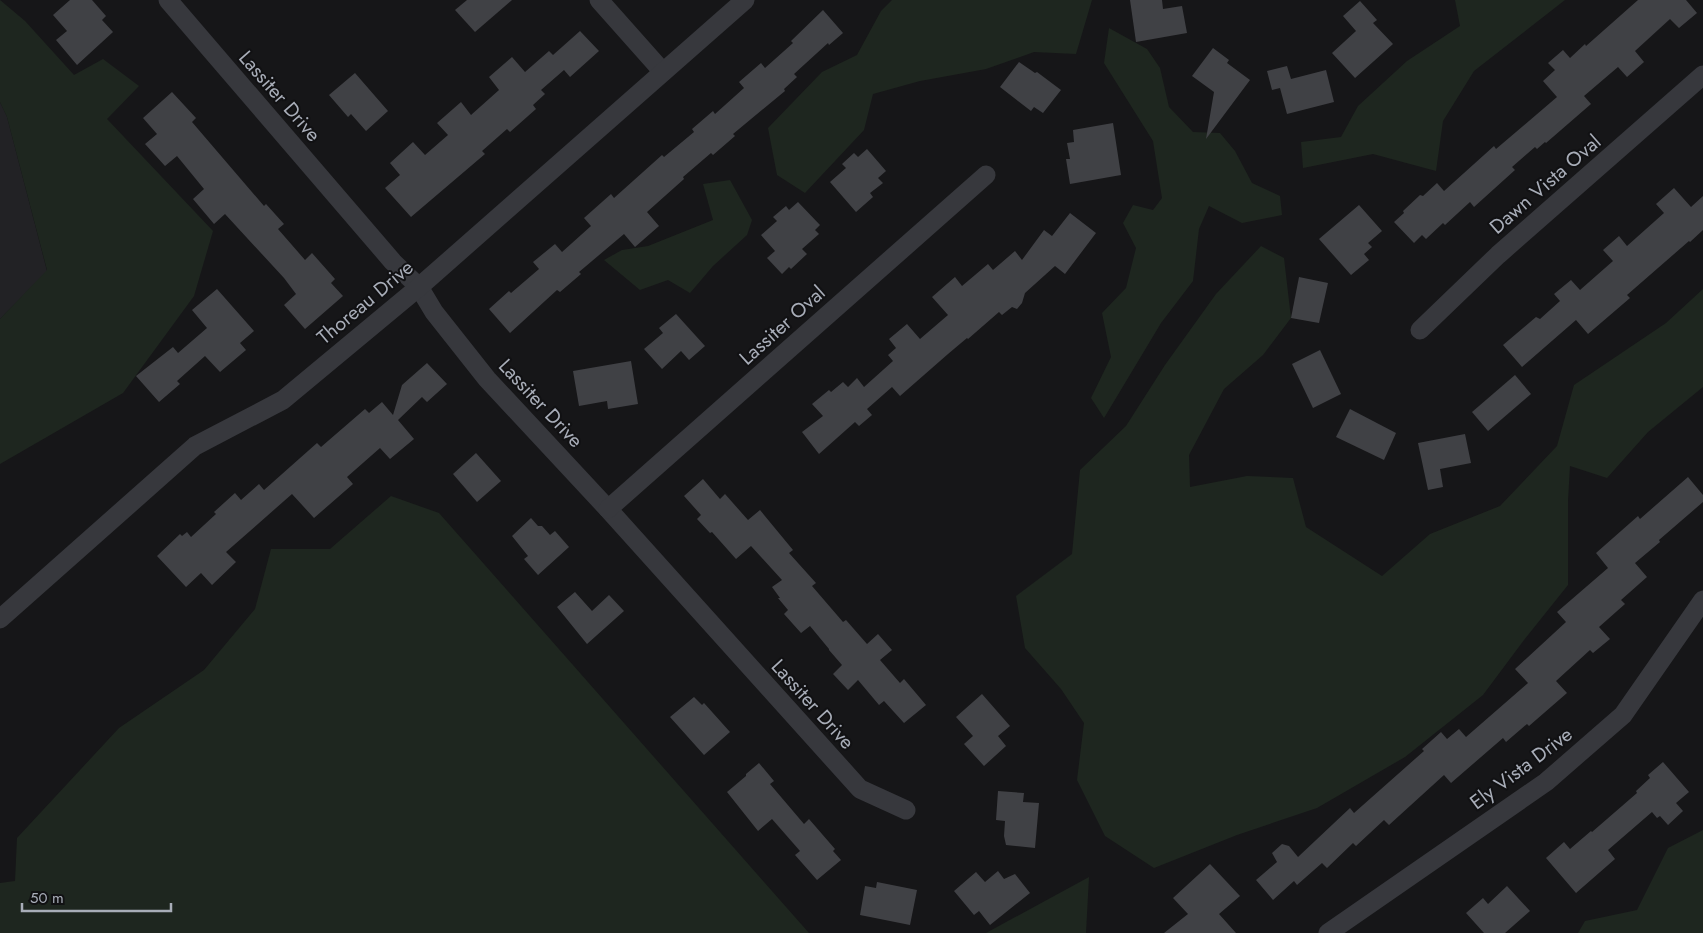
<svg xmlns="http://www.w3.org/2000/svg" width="1703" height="933" font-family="Jost,sans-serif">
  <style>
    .built { fill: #222225 }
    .green { fill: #1e261f }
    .building { fill: #404145 }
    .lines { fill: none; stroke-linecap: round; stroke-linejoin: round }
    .street { stroke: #37383d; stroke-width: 19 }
    .labels { text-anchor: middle; stroke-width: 4; stroke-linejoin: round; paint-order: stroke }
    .street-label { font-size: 20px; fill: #a8adb8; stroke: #111113 }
  </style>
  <rect width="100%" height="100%" fill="#161618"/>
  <!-- built -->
  <path class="built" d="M0,102L7,117L47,271L0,319Z"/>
  <!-- green -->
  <g class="green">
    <path d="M0,0L25,21L74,75L103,59L139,86L107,119L213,231L194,296L123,393L0,464V319L47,270L7,117L0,102Z"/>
    <path d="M892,0H1092L1076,54L1034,52L986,69L920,81L873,94L864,130L805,193L777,175L768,128L822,72L857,55L881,11Z"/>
    <path d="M1455,0H1565L1474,71L1443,121L1436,171L1373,154L1303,168L1301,142L1341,137L1358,106L1407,61L1460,26Z"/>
    <path d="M1109,28L1147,49L1160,68L1169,107L1193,132L1220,133L1235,151L1252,183L1280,196L1282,215L1242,223L1209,206L1199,229L1193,281L1161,323L1104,418L1091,398L1111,357L1102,313L1126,288L1136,248L1123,223L1133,205L1153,210L1162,198L1153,141L1104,63Z"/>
    <path d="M730,180L752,220L747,235L713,266L690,293L668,280L640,290L604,260L622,250L648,246L713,220L703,184Z"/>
    <path d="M1261,246L1284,258L1291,318L1263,355L1224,389L1189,455L1190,487L1247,476L1293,478L1306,527L1382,576L1430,534L1500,506L1557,446L1574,385L1666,323L1703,289V387L1648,432L1607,478L1570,466L1568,501V585L1524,640L1483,695L1405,757L1317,808L1237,835L1154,868L1105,836L1077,780L1084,723L1061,689L1025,648L1016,596L1072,554L1080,470L1126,426L1165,365L1216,294Z"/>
    <path d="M391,496L439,513L809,933H0V883L15,881L17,838L119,728L204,670L255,609L271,549H330Z"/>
    <path d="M1703,830V933H1578L1585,921L1637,910L1668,848Z"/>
    <path d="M1089,877L1086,933H986Z"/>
  </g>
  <!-- building -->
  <g class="building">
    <path d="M70,0H92L106,16L102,20L113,32L77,65L56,40L67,31L53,15Z"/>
    <path d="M467,0H512L475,32L455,10Z"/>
    <path d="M1130,0H1162L1163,9L1182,6L1187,33L1136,42Z"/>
    <path d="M1638,0H1686L1697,13L1679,28L1670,19L1635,51L1644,62L1627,77L1618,67L1584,96L1591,104L1546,143L1545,142L1537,149L1535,147L1512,167L1515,170L1474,207L1470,202L1445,225L1443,223L1426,239L1422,235L1414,243L1394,222L1404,213L1403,211L1420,195L1423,196L1437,183L1444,191L1494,146L1496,149L1557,97L1543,81L1555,70L1548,63L1563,50L1570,58L1585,44L1586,46Z"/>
    <path d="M1360,1L1377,20L1373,23L1393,44L1355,78L1332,53L1356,31L1343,16Z"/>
    <path d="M823,10L843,33L829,45L828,43L794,74L797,77L784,89L785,91L733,134L735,136L713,155L711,153L683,177L684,179L647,212L659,226L635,247L624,234L579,272L581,274L560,292L557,290L510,333L489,309L509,291L511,293L539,269L533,262L555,244L562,252L591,226L584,218L611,194L614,198L662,155L664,157L694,132L692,129L713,111L715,114L744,88L739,82L761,63L765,68L793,43L791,41Z"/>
    <path d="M580,31L599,51L570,77L564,70L541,90L545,94L533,105L536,109L510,132L507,129L482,151L485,154L411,217L385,188L400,175L390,163L413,142L425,155L448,135L437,123L461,102L471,115L499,90L489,77L512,57L525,72L549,51L553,55Z"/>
    <path d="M1213,48L1229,60L1227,63L1250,80L1206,139L1214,92L1192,76Z"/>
    <path d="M1019,62L1035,73L1037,72L1061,90L1043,113L1034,107L1031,111L1000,87Z"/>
    <path d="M1287,66L1291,79L1326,70L1334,102L1287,114L1280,88L1272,90L1267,71Z"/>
    <path d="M355,73L388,111L366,131L351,114L348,117L329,95Z"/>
    <path d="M172,92L196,118L192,122L264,206L266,204L284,224L278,229L305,260L312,253L335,279L331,283L343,296L305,329L284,305L296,294L284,278L225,214L214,224L193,199L204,189L177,156L165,166L145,144L157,134L143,118Z"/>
    <path d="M1113,123L1121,175L1070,184L1066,159H1070L1067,143L1074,142L1073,130Z"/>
    <path d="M867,149L886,171L878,178L883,183L870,193L873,197L856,212L830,182L846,168L842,164L854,153L858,157Z"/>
    <path d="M1674,188L1691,207L1703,196V230L1690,242L1689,241L1627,295L1630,298L1588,334L1576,320L1522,367L1503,345L1536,317L1540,319L1560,301L1554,294L1571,280L1580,290L1613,261L1603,250L1619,236L1627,246L1664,213L1656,204Z"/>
    <path d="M798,202L820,225L815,230L819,234L802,249L807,254L791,269L789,267L782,274L767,258L775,251L761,235L777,221L773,217L786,206L789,210Z"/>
    <path d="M1359,205L1382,231L1368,243L1372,247L1364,254L1369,260L1351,275L1319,239Z"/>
    <path d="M1070,213L1096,233L1065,274L1055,266L1025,293L1022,303L1017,309L1012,307L1002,315L999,312L968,339L967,338L948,354L900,396L892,387L867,409L872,415L859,426L855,422L819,454L802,432L823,416L812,404L829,390L831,392L843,382L848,387L857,378L864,387L893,361L888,355L896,348L889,339L907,324L920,339L948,315L932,297L955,277L962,286L988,264L993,270L1015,251L1022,260L1044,230L1052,236Z"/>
    <path d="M1299,277L1328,283L1319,323L1291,318Z"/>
    <path d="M217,289L254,331L240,343L246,350L220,372L205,356L177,381L180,384L159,402L136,376L173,347L178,353L207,328L192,310Z"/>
    <path d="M676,314L705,346L689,360L681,351L662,369L644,349L663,333L659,328Z"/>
    <path d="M1320,350L1341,394L1313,408L1292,364Z"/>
    <path d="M631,361L638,404L608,409L607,401L579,406L573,371Z"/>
    <path d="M427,363L447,384L427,402L422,397L398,420L414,439L390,459L380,448L347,477L353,484L314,518L292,494L226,552L236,562L212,585L201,573L186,587L157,556L180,534L182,536L187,532L191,537L216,514L214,512L235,493L241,500L259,484L264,490L317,443L321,447L365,409L369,413L382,402L393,415L402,385Z"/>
    <path d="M1515,375L1531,394L1488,431L1472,412Z"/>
    <path d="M1350,409L1396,433L1384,460L1336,437Z"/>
    <path d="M1465,434L1471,463L1440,469L1443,487L1428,490L1418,443Z"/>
    <path d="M476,453L501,481L477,502L453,474Z"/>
    <path d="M1688,477L1703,495V502L1659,540L1660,542L1635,563L1647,577L1621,600L1625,604L1599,627L1610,639L1593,653L1590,650L1556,681L1567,693L1529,726L1527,724L1506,742L1503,738L1451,783L1444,775L1389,825L1384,820L1356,846L1353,843L1327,868L1322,863L1297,885L1294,881L1273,900L1256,880L1277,862L1272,853L1282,844L1289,846L1298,857L1350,808L1354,813L1424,751L1422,749L1441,732L1447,739L1459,729L1466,737L1528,683L1515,669L1566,622L1557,612L1608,568L1596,553L1638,516L1640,519Z"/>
    <path d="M703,479L720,499L725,494L748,520L760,510L793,550L789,553L816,583L812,586L843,622L846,620L867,644L878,634L892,650L880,660L900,683L904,679L926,705L904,723L884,701L879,705L858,680L848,690L833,674L842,665L829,650V649L810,626L801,633L784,614L788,610L778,598H780L772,587L782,580L751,546L736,559L712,532L710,533L697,519L701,515L684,496Z"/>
    <path d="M531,518L538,526H542L550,535L555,531L569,547L538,575L524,559L528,556L512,536Z"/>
    <path d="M575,592L592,611L609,595L624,611L587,644L557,607Z"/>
    <path d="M982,694L1010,726L998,736L1006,746L984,766L964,744L973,736L956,717Z"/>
    <path d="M694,697L702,705L704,703L730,732L704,755L670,717Z"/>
    <path d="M1663,762L1689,792L1676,803L1683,811L1668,825L1660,816L1657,818L1652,812L1608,850L1615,859L1576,893L1546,858L1564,842L1570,849L1591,831L1592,832L1637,793L1636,791L1650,778L1648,775Z"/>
    <path d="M759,763L774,781L770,784L804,824L809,819L835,849L833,851L841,860L817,880L795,855L800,851L772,819L758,831L727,792L746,776V774Z"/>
    <path d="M998,791L1024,793L1023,802L1039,803L1035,848L1006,845L1004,836L1005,821L996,820Z"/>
    <path d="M1210,864L1240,896L1219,914L1236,933H1164L1188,914L1173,898Z"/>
    <path d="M998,871L1004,879L1015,874L1030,893L990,925L979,911L974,915L954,891L976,872L985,882Z"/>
    <path d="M877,882L917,890L910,925L860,915L865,886L876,888Z"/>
    <path d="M1507,886L1530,911L1505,933H1484L1466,913L1483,898L1488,904Z"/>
  </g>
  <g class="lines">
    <!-- street -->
    <g class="street">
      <path d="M168,0L393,262L419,287L434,312L487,379L608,509L860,789L906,810"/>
      <path d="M599,0L663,72"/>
      <path d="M1420,330L1498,255L1703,75"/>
      <path d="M608,509L986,175"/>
      <path d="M0,619L195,446L283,400L419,287L745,0"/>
      <path d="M1328,933L1546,782L1623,715L1703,600"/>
    </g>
  </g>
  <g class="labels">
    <!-- street labels -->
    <g class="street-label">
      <text transform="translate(280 96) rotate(49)" y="7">Lassiter Drive</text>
      <text transform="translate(1545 184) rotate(-41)" y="7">Dawn Vista Oval</text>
      <text transform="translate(365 302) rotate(-40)" y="7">Thoreau Drive</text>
      <text transform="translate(782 325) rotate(-42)" y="7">Lassiter Oval</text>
      <text transform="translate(541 403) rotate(47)" y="7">Lassiter Drive</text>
      <text transform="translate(813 704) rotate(48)" y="7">Lassiter Drive</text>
      <text transform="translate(1521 768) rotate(-37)" y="7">Ely Vista Drive</text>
    </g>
  </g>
  <!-- scale -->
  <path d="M22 903v8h149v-8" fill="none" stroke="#a8adb8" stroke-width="2.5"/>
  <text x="30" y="903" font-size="15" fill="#a8adb8" stroke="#111113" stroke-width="4" paint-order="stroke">50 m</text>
</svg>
